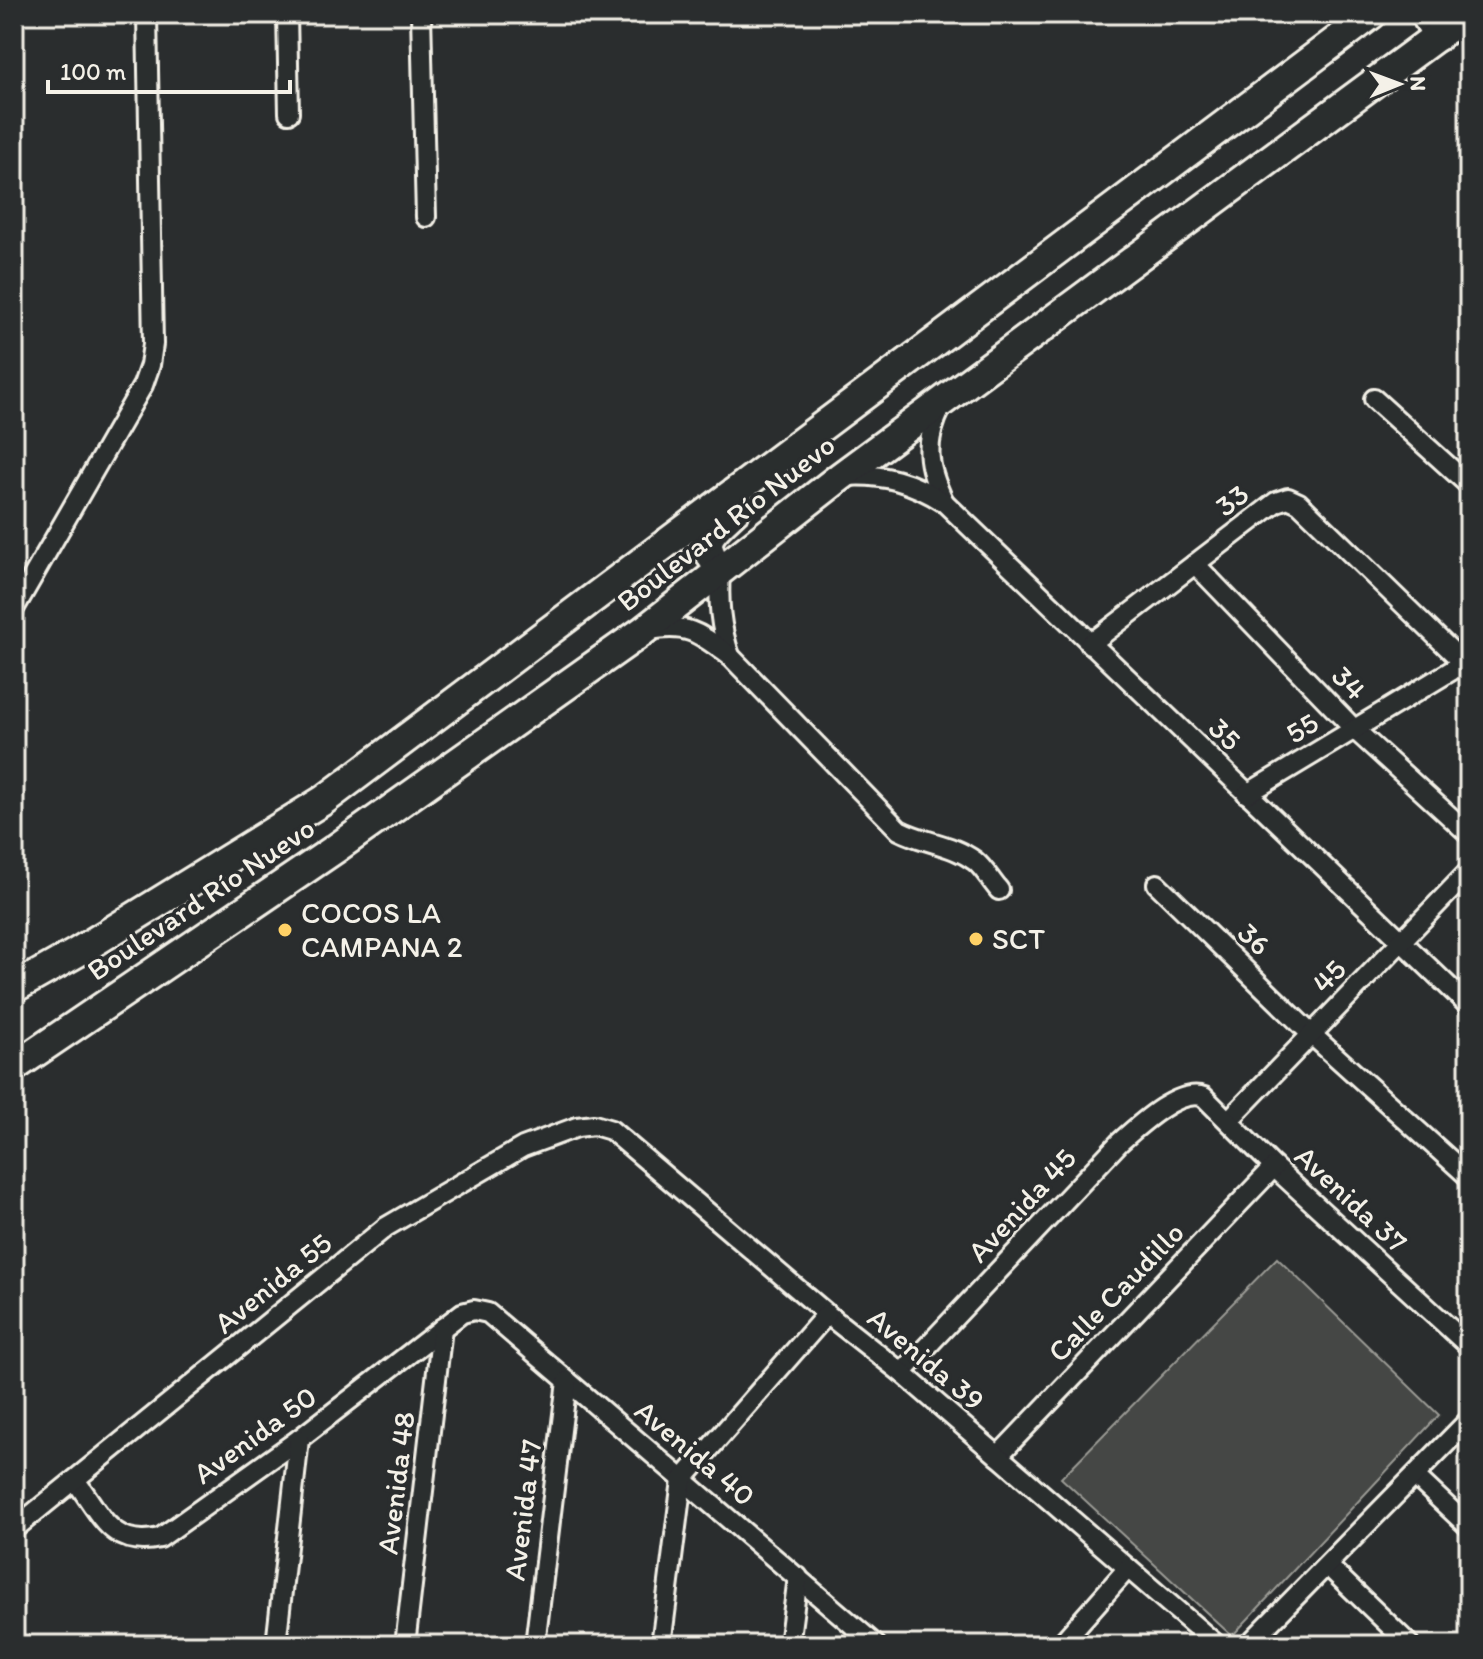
<svg xmlns="http://www.w3.org/2000/svg" width="1483" height="1659" font-family="Itim,sans-serif">
  <style>
    .pitch { fill: #444645; stroke: #9c9c96; stroke-width: 2 }
    .lines { fill: none; stroke-linecap: round; stroke-linejoin: round }
    .minor-casing { stroke: #f4f1e8; stroke-width: 24 }
    .primary-casing { stroke: #f4f1e8; stroke-width: 34 }
    .trunk-casing { stroke: #f4f1e8; stroke-width: 34 }
    .minor { stroke: #2a2d2e; stroke-width: 18 }
    .primary { stroke: #2a2d2e; stroke-width: 28 }
    .trunk { stroke: #2a2d2e; stroke-width: 28 }
    .poi-dot { fill: #ffd166; stroke: #2a2d2e; stroke-width: 3 }
    .labels { text-anchor: middle; stroke-width: 7; stroke-linejoin: round; paint-order: stroke }
    .street-label { font-size: 30px; fill: #f4f1e8; stroke: #2a2d2e }
    .poi-label { font-size: 30px; fill: #f4f1e8; stroke: #2a2d2e; text-anchor: start }
  </style>
  <rect width="100%" height="100%" fill="#2a2d2e"/>
  <filter id="ink" filterUnits="userSpaceOnUse"><feTurbulence type="fractalNoise" baseFrequency=".0125" numOctaves="2"/><feDisplacementMap in="SourceGraphic" scale="16" xChannelSelector="R" yChannelSelector="G"/><feConvolveMatrix kernelMatrix="1 2 1 2 8 2 1 2 1" color-interpolation-filters="sRGB"/></filter>
  <g filter="url(#ink)">
    <!-- pitch -->
    <path class="pitch" d="M1277,1258L1439,1415L1232,1636L1061,1478Z"/>
    <g class="lines">
      <defs>
        <g id="minor">
          <path d="M287,14L289,113"/>
          <path d="M421,14L426,217"/>
          <path d="M1374,399L1469,485"/>
          <path d="M942,406C923,443 927,466 944,502"/>
          <path d="M845,476C883,473 912,482 944,502L1469,1006"/>
          <path d="M1195,564L1354,729L1469,834"/>
          <path d="M720,569C718,601 720,627 730,656"/>
          <path d="M14,609L143,385L150,365L153,344L147,14"/>
          <path d="M650,630C689,623 700,634 730,656L899,830C924,843 952,844 975,861C984,868 991,881 999,890"/>
          <path d="M1090,644L1276,502L1288,498L1299,503L1469,668"/>
          <path d="M1247,794L1469,660"/>
          <path d="M1157,884L1312,1035L1469,1177"/>
          <path d="M1229,1120L1469,871"/>
          <path d="M902,1373L1119,1143C1137,1127 1179,1087 1204,1097L1274,1167L1469,1346"/>
          <path d="M998,1456L1274,1167"/>
          <path d="M1415,1476L1469,1527"/>
          <path d="M75,1480C101,1514 111,1549 160,1538L299,1439L462,1313L474,1310L488,1313L876,1645"/>
          <path d="M14,1529L386,1227L523,1147L577,1127L594,1125L611,1130L827,1314L902,1373L1217,1645"/>
          <path d="M1328,1566L1410,1645"/>
          <path d="M276,1645L299,1439"/>
          <path d="M405,1645L442,1328"/>
          <path d="M535,1645L567,1381"/>
          <path d="M661,1645L682,1480L827,1314"/>
          <path d="M789,1645L798,1577"/>
          <path d="M1060,1645L1128,1568"/>
          <path d="M1248,1645L1469,1420"/>
        </g>
        <path id="primary" d="M1425,14L1438,36"/>
        <g id="trunk">
          <path d="M720,569C696,539 712,532 736,509"/>
          <path d="M14,988L76,953L324,800L1372,14"/>
          <path d="M14,1067L335,849L643,631L840,477L1467,14"/>
        </g>
      </defs>
      <!-- minor casing -->
      <use href="#minor" class="minor-casing"/>
      <!-- primary casing -->
      <use href="#primary" class="primary-casing"/>
      <!-- trunk casing -->
      <use href="#trunk" class="trunk-casing"/>
      <!-- minor -->
      <use href="#minor" class="minor"/>
      <!-- primary -->
      <use href="#primary" class="primary"/>
      <!-- trunk -->
      <use href="#trunk" class="trunk"/>
    </g>
  </g>
  <!-- markers -->
  <g class="poi-dot">
    <circle cx="285" cy="930" r="8"/>
    <circle cx="976" cy="939" r="8"/>
  </g>
  <g class="labels">
    <!-- street labels -->
    <g class="street-label">
      <text transform="translate(1232 500) rotate(-38)" y="10">33</text>
      <text transform="translate(726 523) rotate(-38)" y="10">Boulevard Río Nuevo</text>
      <text transform="translate(1349 683) rotate(46)" y="10">34</text>
      <text transform="translate(1302 728) rotate(-31)" y="10">55</text>
      <text transform="translate(1225 734) rotate(44)" y="10">35</text>
      <text transform="translate(201 899) rotate(-34)" y="10">Boulevard Río Nuevo</text>
      <text transform="translate(1254 939) rotate(44)" y="10">36</text>
      <text transform="translate(1329 976) rotate(-46)" y="10">45</text>
      <text transform="translate(1351 1199) rotate(43)" y="10">Avenida 37</text>
      <text transform="translate(1022 1205) rotate(-47)" y="10">Avenida 45</text>
      <text transform="translate(273 1283) rotate(-39)" y="10">Avenida 55</text>
      <text transform="translate(1116 1292) rotate(-46)" y="10">Calle Caudillo</text>
      <text transform="translate(926 1359) rotate(40)" y="10">Avenida 39</text>
      <text transform="translate(255 1435) rotate(-36)" y="10">Avenida 50</text>
      <text transform="translate(695 1453) rotate(40)" y="10">Avenida 40</text>
      <text transform="translate(396 1483) rotate(-83)" y="10">Avenida 48</text>
      <text transform="translate(523 1510) rotate(-83)" y="10">Avenida 47</text>
    </g>
    <!-- poi labels -->
    <g class="poi-label">
      <text x="301" y="923">COCOS LA<tspan x="301" dy="34">CAMPANA 2</tspan></text>
      <text x="992" y="949">SCT</text>
    </g>
  </g>
  <!-- margin -->
  <rect width="1483" height="1659" fill="none" stroke="#2a2d2e" stroke-width="48"/>
  <rect x="24" y="24" width="1435" height="1611" fill="none" stroke="#f4f1e8" stroke-width="3" filter="url(#ink)"/>
  <!-- north arrow -->
  <g transform="translate(1399 84) rotate(89)" stroke="#2a2d2e" stroke-width="6" paint-order="stroke">
  <path d="M0-6L14 30L0 20L-14 30Z" fill="#f4f1e8"/>
  <text y="-12" font-size="22" font-weight="bold" text-anchor="middle" fill="#f4f1e8">N</text>
  </g>
  <!-- scale -->
  <path d="M48 80v12h242v-12" fill="none" stroke="#f4f1e8" stroke-width="4"/>
  <text x="60" y="80" font-size="24" fill="#f4f1e8" stroke="#2a2d2e" stroke-width="6" paint-order="stroke">100 m</text>
</svg>
